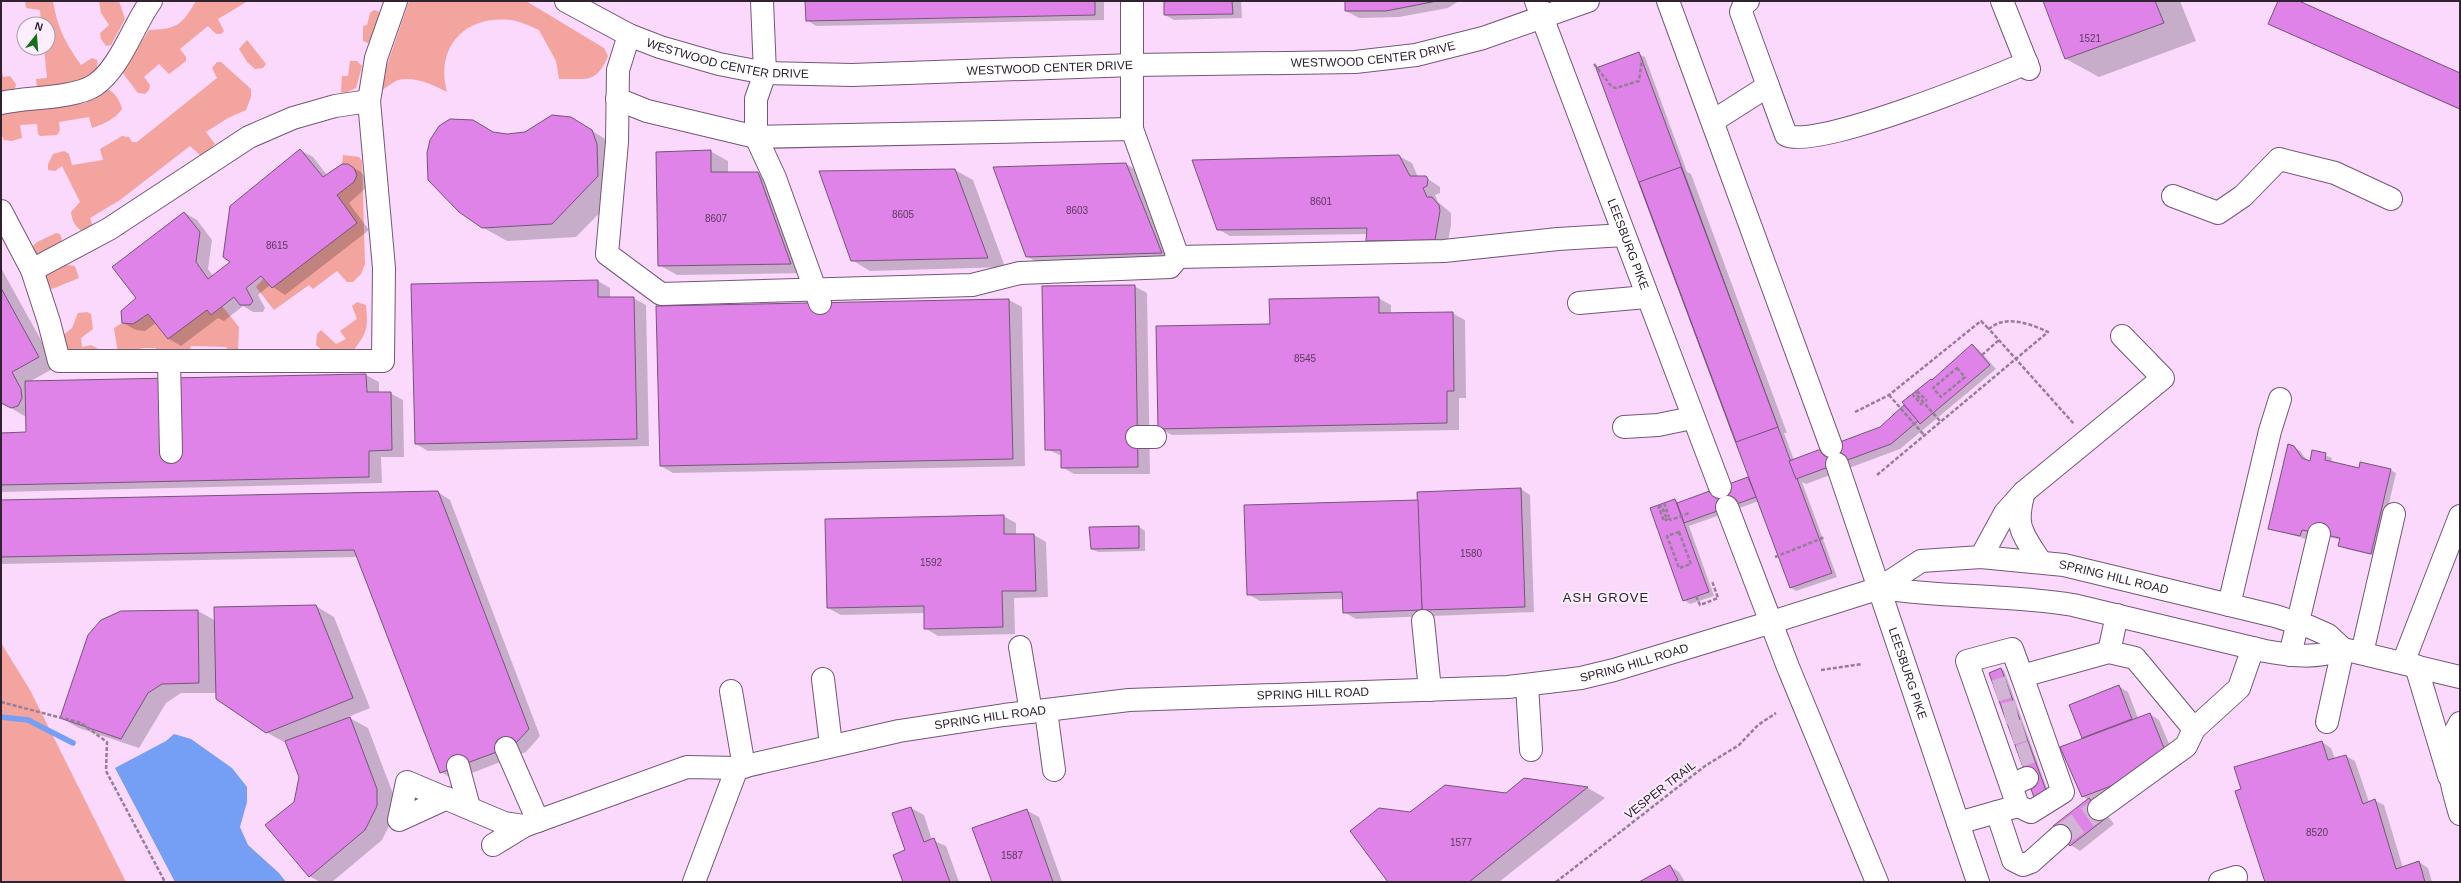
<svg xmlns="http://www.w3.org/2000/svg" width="2461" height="883" font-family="Helvetica,sans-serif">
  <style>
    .green { fill: #f3a49e }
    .water { fill: #759ef5 }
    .shadow { fill: #0003 }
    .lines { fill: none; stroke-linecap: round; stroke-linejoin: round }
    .stream { stroke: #759ef5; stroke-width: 5.5 }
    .building { fill: #df83e8; stroke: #735676 }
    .minor-tunnel { stroke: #d2b5d4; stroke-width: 22; stroke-dasharray: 22 11; stroke-linecap: butt }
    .minor-casing { stroke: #745776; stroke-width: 24 }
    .major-casing { stroke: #745776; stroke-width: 24 }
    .highway-casing { stroke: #745776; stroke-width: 24 }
    .path { stroke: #957e97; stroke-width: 2.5; stroke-dasharray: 4 2; stroke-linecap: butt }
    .minor { stroke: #fff; stroke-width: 22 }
    .major { stroke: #fff; stroke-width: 22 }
    .highway { stroke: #fff; stroke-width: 22 }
    .labels { text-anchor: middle; stroke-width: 4; stroke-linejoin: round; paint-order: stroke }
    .number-label { font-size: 10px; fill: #5b3b5e }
    .street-label { font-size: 12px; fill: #2f2330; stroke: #fceefd }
    .neighbourhood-label { font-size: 13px; letter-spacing: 1px; fill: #2f2330; stroke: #fceefd }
  </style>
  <rect width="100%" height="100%" fill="#fbd9fd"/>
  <!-- green -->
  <g class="green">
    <path d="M25,1H53C57,27 66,44 81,65L92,58L97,60C103,84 52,87 37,88L36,79L47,78L44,48H48V24H41L40,10L26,8Z"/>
    <path d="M99,1H119L125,19L111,45L106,46L101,39L100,33L109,25L101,13Z"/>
    <path d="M196,1H248L218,19L224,31L221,34H216L208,26L180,49L186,57V61L169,74L159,64L144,77L150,85L149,90L145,94L138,93L122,72L149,30C177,29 182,25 196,1Z"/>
    <path d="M409,1H526L604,48L608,56C596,85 586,78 559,79L556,61L539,30C530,26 520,21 510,20C464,15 435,48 447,92C433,85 415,76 398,80C393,82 387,87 382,90L380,86Z"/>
    <path d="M374,10L378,11L381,16L373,41L368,43L363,41V26L367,25L370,13Z"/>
    <path d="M247,40L266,64L263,68L255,69L247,62L239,49Z"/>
    <path d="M350,61H357L362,66L356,88L345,93L341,92L342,76H348Z"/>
    <path d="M217,62H221L251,89V97L246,110L228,118L206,132L215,144L201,156L190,146L120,200L90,218L93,227L85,233C76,228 72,222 71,212L80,202L62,166L55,171L48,170V164L53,154L64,151L69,154L72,165L103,160L100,149L122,136L129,137L132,142H137L217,78L212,68Z"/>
    <path d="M1,65L3,77L10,76L16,84L15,89L10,94L1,93Z"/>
    <path d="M107,89C115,92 120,101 122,109C115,119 104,124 92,128L89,117L59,122L60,130L57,135L40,136L38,134L37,124L20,125L22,138L12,141L4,140L1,134V114L85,103Z"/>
    <path d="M343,155L359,157L362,161L365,264L361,274L353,282H347L337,271L313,289L309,285L274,310L256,287L263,279L272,288L357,223L337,195L354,182V168L348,164H342Z"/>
    <path d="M56,233L60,234L62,239L60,245L37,255L33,252L32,247L37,242Z"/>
    <path d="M63,264L75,266L79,278L52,289L48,286L46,274Z"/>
    <path d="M357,302L366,305C368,328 368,331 354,350H322L316,345L317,334L321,330L336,344L346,339L340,331L357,319L352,306Z"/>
    <path d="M222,306L239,327L238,352H229L226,347L191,346L189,352L159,353L156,348H141L138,354H118L114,328L122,323L133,324L148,314L168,339L207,310L211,315Z"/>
    <path d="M87,312L91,314L93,329L81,338L82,347L91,345L97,348L98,352L67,354L62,336L72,328L78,313Z"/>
    <path d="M1,643L30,690L126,882H1Z"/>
  </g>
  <!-- water -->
  <path class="water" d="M174,734L191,739L232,768L247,787V802L240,827L248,845L279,873L286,882H175L115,768L166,741Z"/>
  <!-- shadow -->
  <g class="shadow">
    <path d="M806,1H1104V20L816,26L807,20Z"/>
    <path d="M1165,1H1241L1242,18L1174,20L1165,15Z"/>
    <path d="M1346,1H1459L1448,8L1399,17L1359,18L1346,11Z"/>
    <path d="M2044,1H2180L2196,41L2099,77L2066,59Z"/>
    <path d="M2280,1H2296L2460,74V110L2269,24Z"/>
    <path d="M1638,54L1645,57L1687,172L1691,174L1787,433H1784L1794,460L1880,428L1904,407L1909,409L1933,381L1972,345L1978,349L1996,369L1900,449L1806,484L1802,482L1837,577L1796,591L1790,587L1759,501L1689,526L1714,596L1690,604L1684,600L1675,500L1680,503L1750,477Z"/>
    <path d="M571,118L615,145L622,190L576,237L507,241L482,227L493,133L507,135L526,133Z"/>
    <path d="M300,150L313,157L327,175L348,165L361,172L369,182L366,188L349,203L369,230L285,295L270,285L258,295L265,308L263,312H253L243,306L224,321L218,318L181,346L169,339L156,323L145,331L136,330L123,323L185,213L197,220L212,240L208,269L213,276L231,262Z"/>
    <path d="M710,151L728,161V173H758L775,183L808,273L677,275L659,265Z"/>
    <path d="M1399,156L1412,163L1418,177H1425L1440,187V193L1435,195L1438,202L1451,213V225L1447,246L1380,248L1367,241L1368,234L1230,236L1218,229Z"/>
    <path d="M1126,164L1138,171L1173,259L1039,263L1026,256Z"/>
    <path d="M955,170L973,180L1005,267L870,271L852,260L821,172Z"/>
    <path d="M1,268L56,367L29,382L366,375L379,382V393H390L403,400L404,457H381L382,483L1,492V434L27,433L26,417L1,402Z"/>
    <path d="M598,281L610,288V298H633L646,305L649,446L428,451L416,444Z"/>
    <path d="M1134,286L1147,293L1150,474H1074L1062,467V456L1046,449Z"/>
    <path d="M1378,298L1391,305V314L1452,313L1465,320L1466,398H1459V430L1172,435L1159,428L1271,325Z"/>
    <path d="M1009,300L1022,307L1025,466L673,473L661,466L657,307Z"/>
    <path d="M2294,447L2300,451L2307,460L2311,462L2313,451L2332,458L2331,462L2360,469L2390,470L2396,473L2377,556L2346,549L2340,546L2341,540L2308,532L2306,539L2269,528Z"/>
    <path d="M1521,489L1530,495L1534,612L1356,619L1344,612L1343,599L1260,601L1248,594Z"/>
    <path d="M438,492L450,500L540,736L526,752L454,780L441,772L358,557L1,564V501Z"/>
    <path d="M1003,516L1016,523V535H1034L1046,542L1048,597L1014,598L1015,634L938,636L925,628V613L841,615L828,608Z"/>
    <path d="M1139,527L1145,531V551L1098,552L1091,549Z"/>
    <path d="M316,606L334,617L370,708L348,717L368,728L395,799L394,816L382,840L332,882H320L309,876L295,802L300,776L287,741L284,742L266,732L217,693H181L166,703L139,748L79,728L61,718L198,611L216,621Z"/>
    <path d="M2001,669L2004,670L2050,797L2039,801Z"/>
    <path d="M2118,686L2128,692L2138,718L2150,714L2159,720L2175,758L2099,805L2114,824L2080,851L2071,845L2089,800L2082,796L2083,739L2070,705Z"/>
    <path d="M2322,742L2331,748L2335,759L2346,756L2355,761L2369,802L2374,800L2384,805L2403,868L2419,862L2428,868L2432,882H2266Z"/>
    <path d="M1524,779L1588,788L1605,798L1499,882H1389L1410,813L1506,794Z"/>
    <path d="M911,808L924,815L932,840L946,846L959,882H904Z"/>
    <path d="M1026,810L1039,817L1062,882H993Z"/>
    <path d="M1670,866L1679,872L1685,882H1641Z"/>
  </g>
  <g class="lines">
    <!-- stream -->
    <path class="stream" d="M1,717L28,720L73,743"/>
  </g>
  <!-- building -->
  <g class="building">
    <path d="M805,1H1095V15L806,21Z"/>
    <path d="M1164,1H1232L1233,14L1164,15Z"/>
    <path d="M1345,1H1437L1386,11H1345Z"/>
    <path d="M2043,1H2155L2164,23L2065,59Z"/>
    <path d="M2278,1H2299L2460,73V109L2268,24Z"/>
    <path d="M1639,52L1832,573L1790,588L1596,68Z"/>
    <path d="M552,115L571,117L592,130L597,144L598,176L552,224L482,228L459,212L428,180L427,153L430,140L439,126L450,119L473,120L493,132L507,134L525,132Z"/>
    <path d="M300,149L323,177L342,164H348L354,168L357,175L354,182L337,195L357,223L272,288L261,276L246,288L253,301L250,305H240L234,297L211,315L207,310L168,339L148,314L133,324L122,323L121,311L136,298L112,267L184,212L200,232L196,262L208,279L230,262L223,257L230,206Z"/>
    <path d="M711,150V172H758L791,264L658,266L656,152Z"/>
    <path d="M1399,155L1410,176H1426L1428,179L1427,186L1423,188L1427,197H1432L1439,205L1440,211L1435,240L1366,241L1367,228L1217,230L1192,160Z"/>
    <path d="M1126,163L1162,253L1026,257L993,167Z"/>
    <path d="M1681,167L1778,427L1736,442L1639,182Z"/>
    <path d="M955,169L988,258L851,261L819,171Z"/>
    <path d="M598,280V297H634L637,439L415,444L411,284Z"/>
    <path d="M1135,285L1138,467L1061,468V450H1045L1042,286Z"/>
    <path d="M1,288L39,357L12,372L21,389L22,398L18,406L11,408L1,403Z"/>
    <path d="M1379,297V313L1453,312L1454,391H1447V423L1158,429L1156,326L1270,324L1269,299Z"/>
    <path d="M1009,299L1013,459L660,466L656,306Z"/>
    <path d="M1972,344L1990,365L1920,424L1902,402L1931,379L1932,380Z"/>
    <path d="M366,374L367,392H391L392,450L369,451V477L1,485V433L26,432L25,381Z"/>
    <path d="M1904,405L1918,421L1891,444L1796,479L1789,461L1880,427Z"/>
    <path d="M2288,444L2294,446L2302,458L2310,461L2312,450L2326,453L2325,460L2359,468L2360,462L2391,469L2371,554L2338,546L2340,538L2302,530L2300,536L2268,529Z"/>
    <path d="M1748,477L1756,497L1684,523L1677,503Z"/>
    <path d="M1521,488L1525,607L1422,610L1417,492Z"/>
    <path d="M438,491L529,729L513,746L440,773L354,550L1,557V500Z"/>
    <path d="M1675,499L1709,592L1683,601L1650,508Z"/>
    <path d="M1418,500L1422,610L1343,613L1342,592L1247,595L1244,505Z"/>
    <path d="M1004,515V534H1034L1036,591H1002L1003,627L924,629V606L827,608L825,519Z"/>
    <path d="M1139,526V548L1091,549L1089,527Z"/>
    <path d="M316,605L353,698L266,733L216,699L214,607Z"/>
    <path d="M198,610L199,683L162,684L148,693L121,739L60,718L88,635L101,620L121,611Z"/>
    <path d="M2001,668L2040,774L2048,796L2035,800L2011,734L1989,673Z"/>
    <path d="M2119,685L2132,719L2082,738L2069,705Z"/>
    <path d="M2150,713L2166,753L2132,778L2082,797L2060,747Z"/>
    <path d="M350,717L377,789V806L365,830L309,877L265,825L294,802L299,777L285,741Z"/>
    <path d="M2322,741L2328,760L2346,755L2363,804L2375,799L2396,869L2419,861L2425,882H2265L2235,791L2241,789L2234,767Z"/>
    <path d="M1524,778L1588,787L1469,882H1388L1350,831L1379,808L1410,812L1445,785L1506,793Z"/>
    <path d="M2089,798L2106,818L2070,846L2053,826Z"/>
    <path d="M911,807L924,842L934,838L950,882H903L893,855L905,850L892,813Z"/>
    <path d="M1027,809L1053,882H992L972,828Z"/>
    <path d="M1670,865L1678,880L1674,882H1639Z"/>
  </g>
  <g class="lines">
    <!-- minor-tunnel -->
    <g class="minor-tunnel">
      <path d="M1995,691L2008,687"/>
      <path d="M2004,714L2017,711"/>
      <path d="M2011,734L2024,730"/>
      <path d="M2019,756L2031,752"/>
      <path d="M2060,836L2099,809"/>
    </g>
    <defs>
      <g id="minor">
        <path id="s1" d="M566,1L629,35L660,47L719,64L765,73L852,75L1133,65L1355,62L1416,55L1483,38L1588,1"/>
        <path d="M762,1L765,73L756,99V137L775,178L820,303"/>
        <path d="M1132,1V129L1178,257"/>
        <path d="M2002,1L2029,69"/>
        <path d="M629,35L618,70L617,142L607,254L661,294L972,285L1020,273L1170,267L1178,257"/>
        <path d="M1768,86L1786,135C1814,151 1991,78 2027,63"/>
        <path d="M617,99L647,111L756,137L1132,129"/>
        <path d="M1,103C26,97 74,99 95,85C120,68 133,26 151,1"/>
        <path d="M1713,121L1768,86L1741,12L1745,2L1748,1"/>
        <path d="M2173,196L2218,213L2243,196L2279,159L2335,173L2391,199"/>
        <path d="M1,211L32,270L49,322L59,361H383L384,268L369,101L376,58L396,1"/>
        <path d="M1178,257L1444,251L1558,239L1624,235"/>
        <path d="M32,270L109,229L249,137L293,118L335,106L369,101"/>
        <path d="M1579,303L1646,297"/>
        <path d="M169,361L171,452"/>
        <path d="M1624,427L1658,425L1692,418"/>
        <path d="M1137,437H1155"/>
        <path d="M2024,492C2014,527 2022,533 2040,561"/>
        <path d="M1981,557L2005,513L2024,492L2163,378L2122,336"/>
        <path d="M2229,605L2270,431L2280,399"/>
        <path d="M1423,621L1430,690"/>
        <path d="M1020,647L1031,712"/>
        <path d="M2109,652L2117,615"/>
        <path d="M2362,653L2394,514"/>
        <path d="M2290,655L2319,534"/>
        <path d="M2403,663L2460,516"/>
        <path d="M2416,666L2449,776"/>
        <path d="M823,679L831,745"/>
        <path d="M1527,685L1531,750"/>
        <path d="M731,691L744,767"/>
        <path d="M1046,711L1054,770"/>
        <path d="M2327,722L2343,649"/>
        <path d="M2460,723C2441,753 2451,783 2460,814"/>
        <path d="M506,748L538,821"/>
        <path d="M458,766L469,807"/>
        <path d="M2011,785L2027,778"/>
        <path d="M447,798L399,820L407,782L504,823L524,826"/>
        <path d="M2018,806L2031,812L2063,792L2022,676"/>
        <path d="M2099,809L2186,746L2194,729"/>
        <path d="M1997,812L2013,860L2023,865L2031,862L2060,836"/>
        <path d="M1958,823L2018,806L1967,661L2012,649L2022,676L2109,652L2135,658L2194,729L2239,688L2253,648"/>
        <path id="s2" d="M493,845L524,826L687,767L737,768L899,731L1004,715L1129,700L1508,687L1581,678L1614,670L1772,622"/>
        <path d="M694,882L737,768"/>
        <path d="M2220,882L2236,877"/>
      </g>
      <g id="major">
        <path d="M1880,588C1944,598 2009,594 2073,605L2265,651C2293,656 2316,659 2343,649"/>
        <path id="s3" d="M1772,622L1880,588L1921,561L1981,557L2064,565L2275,616L2310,627L2328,635L2343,649L2460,677"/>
      </g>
      <g id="highway">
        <path id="s4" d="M1536,1L1720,487"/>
        <path d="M1668,1L1831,446"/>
        <path id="s5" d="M1837,464L1978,882"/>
        <path d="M1727,507L1788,667L1877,882"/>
      </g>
    </defs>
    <!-- minor casing -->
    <use href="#minor" class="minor-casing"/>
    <!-- major casing -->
    <use href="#major" class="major-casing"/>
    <!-- highway casing -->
    <use href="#highway" class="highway-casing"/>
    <!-- path -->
    <g class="path">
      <path d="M1594,64L1612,87L1616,88L1639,81L1642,59"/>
      <path d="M1982,355L1999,340"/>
      <path d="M1957,368L1965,377L1941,397L1933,388Z"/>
      <path d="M1917,390L1916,394L1941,422"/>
      <path d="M1917,391L1927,401"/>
      <path d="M1912,394L1922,405"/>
      <path d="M1889,395L1924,435"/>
      <path d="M1855,412L1889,395L1981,321L1989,329"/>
      <path d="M1877,475L2048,332C2031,324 2005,314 1989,329L2074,424"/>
      <path d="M1664,503L1669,517"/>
      <path d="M1658,505L1662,507L1666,517L1671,520L1689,513"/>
      <path d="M1658,505L1664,521L1668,519"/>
      <path d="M1679,532L1691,564L1679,568L1667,536Z"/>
      <path d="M1775,557L1825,537"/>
      <path d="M1696,596L1700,605L1718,598L1712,581"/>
      <path d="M1821,670L1862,664"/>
      <path d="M1,702L81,723L107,742L106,771L165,882"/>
      <path d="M1556,882L1705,766L1739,745L1758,725L1776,713"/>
    </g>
    <!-- minor -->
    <use href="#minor" class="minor"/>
    <!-- major -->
    <use href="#major" class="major"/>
    <!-- highway -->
    <use href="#highway" class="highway"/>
  </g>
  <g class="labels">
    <!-- number labels -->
    <g class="number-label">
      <text x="2090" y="42">1521</text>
      <text x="1321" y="205">8601</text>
      <text x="1077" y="214">8603</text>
      <text x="903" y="218">8605</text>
      <text x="716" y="222">8607</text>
      <text x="277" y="249">8615</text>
      <text x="1305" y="362">8545</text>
      <text x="1471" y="557">1580</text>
      <text x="931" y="566">1592</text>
      <text x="2317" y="836">8520</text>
      <text x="1461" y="846">1577</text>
      <text x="1012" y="859">1587</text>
    </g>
    <!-- street labels -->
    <g class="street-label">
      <text dy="4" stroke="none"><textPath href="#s1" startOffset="822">WESTWOOD CENTER DRIVE</textPath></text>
      <text dy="4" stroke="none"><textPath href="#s1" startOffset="174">WESTWOOD CENTER DRIVE</textPath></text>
      <text dy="4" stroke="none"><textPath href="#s1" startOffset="498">WESTWOOD CENTER DRIVE</textPath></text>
      <text dy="4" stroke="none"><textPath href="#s4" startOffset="260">LEESBURG PIKE</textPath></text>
      <text dy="4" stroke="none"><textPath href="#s3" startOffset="357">SPRING HILL ROAD</textPath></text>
      <text dy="4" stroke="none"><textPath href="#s2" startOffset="1166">SPRING HILL ROAD</textPath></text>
      <text dy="4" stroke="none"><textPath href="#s5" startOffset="221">LEESBURG PIKE</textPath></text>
      <text dy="4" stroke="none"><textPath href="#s2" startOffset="842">SPRING HILL ROAD</textPath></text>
      <text dy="4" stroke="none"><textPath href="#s2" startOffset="518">SPRING HILL ROAD</textPath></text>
      <text transform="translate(1660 790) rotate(-38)" y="4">VESPER TRAIL</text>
    </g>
    <!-- neighbourhood labels -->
    <g class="neighbourhood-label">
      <text x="1606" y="602">ASH GROVE</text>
    </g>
  </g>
  <!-- border -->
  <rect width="2461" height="883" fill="none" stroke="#2f2330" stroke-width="4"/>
  <!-- north arrow -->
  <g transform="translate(36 36) rotate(17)"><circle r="19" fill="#fceefd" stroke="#aa9dab"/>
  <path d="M0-3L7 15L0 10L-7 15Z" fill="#146f1c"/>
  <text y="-6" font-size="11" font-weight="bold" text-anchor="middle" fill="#2f2330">N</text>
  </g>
</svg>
